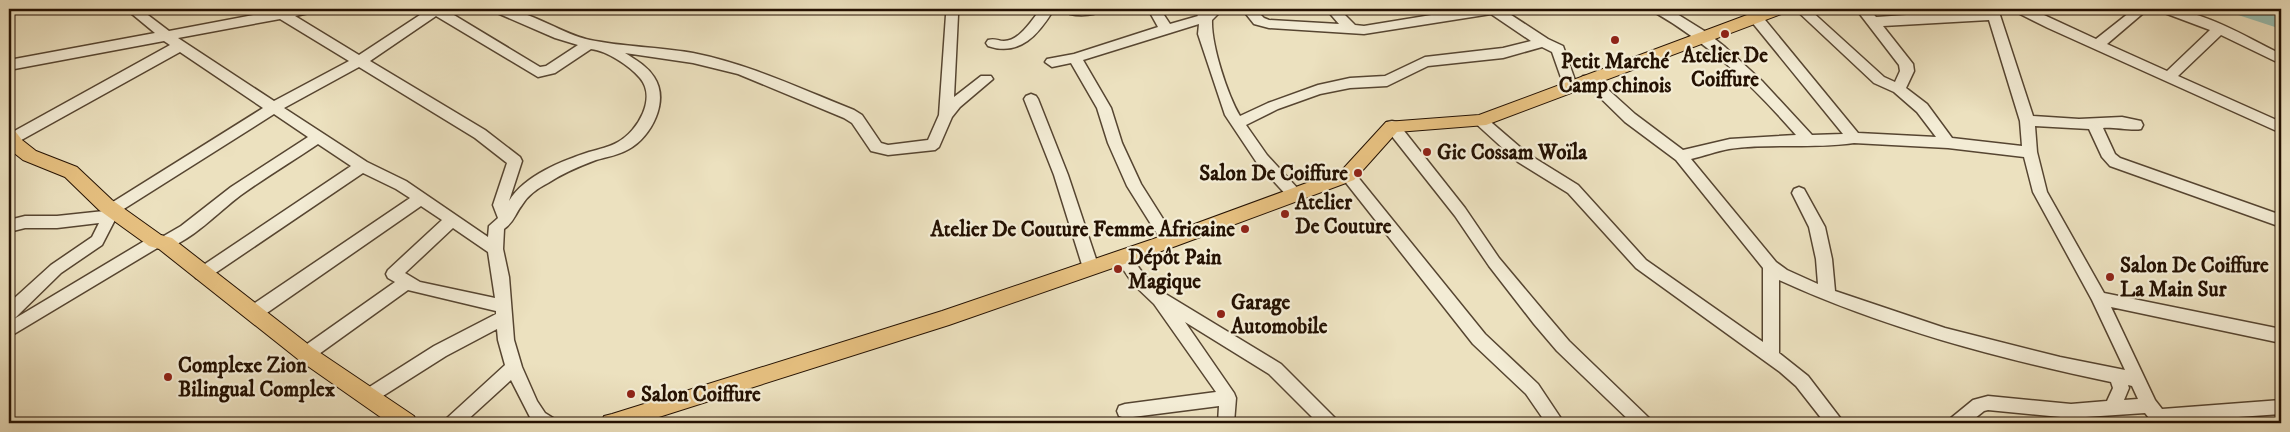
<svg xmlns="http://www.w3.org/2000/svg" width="2290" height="432" font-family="'IM FELL DW Pica',serif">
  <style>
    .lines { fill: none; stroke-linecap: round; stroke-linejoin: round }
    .river { fill: #99beb1; fill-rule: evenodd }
    .minor-casing { stroke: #564531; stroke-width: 3 }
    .major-casing { stroke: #241102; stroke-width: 2 }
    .minor { fill: #f3ecd5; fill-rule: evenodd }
    .major { fill: #e6c080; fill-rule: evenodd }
    .poi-dot { fill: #8f2418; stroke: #f3ecd5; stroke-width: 2 }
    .labels { text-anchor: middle; stroke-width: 4.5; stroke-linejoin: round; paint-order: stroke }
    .poi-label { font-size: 21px; font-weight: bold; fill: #241102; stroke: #f3ecd5; text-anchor: start }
  </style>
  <rect width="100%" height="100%" fill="#ece1bf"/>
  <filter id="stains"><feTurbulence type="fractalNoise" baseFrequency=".004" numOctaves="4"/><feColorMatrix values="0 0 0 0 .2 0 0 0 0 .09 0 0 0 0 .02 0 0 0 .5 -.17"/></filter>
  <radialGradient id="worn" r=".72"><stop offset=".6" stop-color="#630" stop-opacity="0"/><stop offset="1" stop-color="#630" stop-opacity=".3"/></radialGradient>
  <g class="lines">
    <!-- river -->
    <path class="river" d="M2230,9H2254L2281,18V29L2232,13Z"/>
    <defs>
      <g id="minor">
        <path d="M126,9H140L169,31L269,12L268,9H315L314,12L295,16L359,55L429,9H444L540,67L546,66L578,45L555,38L495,12L494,9C527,7 558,33 590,40C624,47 659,47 693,53C749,64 801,89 854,110L862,115L881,143L888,145L928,140L939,115L946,15L950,9H962L958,15L954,97L981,76H991L993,79L960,107L952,117L939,147L935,150L888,155L871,151L852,123L844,118L738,74L693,63L625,53C636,60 647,66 654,77C670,101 651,137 629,149C619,155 607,157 596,160C580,166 563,173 548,183C538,188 528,195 522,205C515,214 514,222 504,229L503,249L509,277L514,340L522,367L537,401L545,413L553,418L555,423H533L511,380L464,423H445L447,418L505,365L498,340L497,329L446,356L375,401L369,403L363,401L361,396L363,391L434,346L496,314V311L408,290L312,359L306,361L300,359L298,354L300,349L395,282L388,278L386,274L388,270L442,220L421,206L261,317L255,319L249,317L247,312L249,307L410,198L396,189L363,173L208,278L202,280L196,278L194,274L196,270L351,166L318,144C293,161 266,177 241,195C217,213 193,240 165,249L159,247L9,337V322L151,237L156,235L162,237L181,226L231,187L308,137L274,114L119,212L102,245L61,273L15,318L9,319V303L51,265L92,237L99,223L57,228H25L9,232V220L25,216H57L104,211L108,205L263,108L180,52L16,143H9V134L170,45L164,41L9,70V60L155,33ZM436,16L538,77L555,73L591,49C607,51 629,65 640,78C657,98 638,131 618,142C610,147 599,149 589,152C562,161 525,175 509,201L522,161L520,157L485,130L370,61ZM280,19L349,61L274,101L178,38ZM359,67L475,138L507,163L493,205L498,218L489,226L488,237L406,181L367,162L284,108ZM453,228L488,252L495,298L420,282L405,273Z"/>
        <path d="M1041,9H1054C1039,34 1020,57 988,46L986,43L988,40C995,38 998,41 1004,41C1020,41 1032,19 1041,9Z"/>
        <path d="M1070,9H1103C1098,16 1079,16 1070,14L1069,11Z"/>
        <path d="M1148,9H1160L1170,24L1198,16L1193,9L1207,10L1223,9L1212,20C1211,44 1227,94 1240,116L1268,103L1318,85L1350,78L1385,76L1425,57L1503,48L1531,41L1491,14L1364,34L1269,28L1254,24L1242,9H1255L1264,18L1269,20L1339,24L1326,9H1339L1355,25L1364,26L1468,9H1502L1548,39L1563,46L1577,86L1575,89H1565L1552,52L1542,47L1503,58L1428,66L1387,86L1350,88L1320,94L1278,109L1246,125L1267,155L1300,191L1302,195L1300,199L1295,201L1290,199L1257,163L1225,115L1198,34L1199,24L1083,60L1111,108L1122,143L1141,184L1177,241L1174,245L1169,247L1164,245L1127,186L1108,143L1097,108L1071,63L1052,67L1045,62L1047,59L1074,54L1158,27Z"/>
        <path d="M1653,9H1669L1706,32L1725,47L1762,81L1812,135L1843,134L1751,21L1749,18L1751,15H1761L1858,133L1936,137L1917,112L1894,92L1874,83L1795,9H1809L1884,77L1895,82L1900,71L1899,65L1856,9H1869L1876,17L1998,9L2033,116L2079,119L2122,117L2141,121L2143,125L2141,129C2133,131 2113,127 2103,128L2115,154L2120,158L2281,215V227L2110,166L2102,157L2089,129L2035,126L2037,152L2047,192L2104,293L2281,329V343L2111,307L2155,400L2162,409L2281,400V414L2153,423L2145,413L2071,418L1988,410L1984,411L1969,423H1949L1951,418L1973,400L1988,396L2071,404L2107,401L2113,388L2111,382C1997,358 1884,328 1779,280V353L1808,376L1844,423H1825L1796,386L1780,372L1636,268L1568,193L1518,162L1473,121L1475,117H1485L1528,154L1578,185L1646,260L1763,342V268L1676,160L1625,122L1581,79L1583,76H1593L1635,114L1683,150L1730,139L1796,135C1754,87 1710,44 1654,12ZM1989,20L2020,121L2022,146L1952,138L1927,104L1906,88L1914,71L1913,64L1883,26ZM1854,143L1948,148L2024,157L2033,192L2092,300L2125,370L2060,357L1945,328L1835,291L1832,259L1825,227L1804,189L1799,187L1794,189L1792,193L1809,227L1816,259L1818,284L1787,270L1776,262L1691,159C1704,156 1717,151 1729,149C1770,143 1813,149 1854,143ZM2128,385L2132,386L2138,399L2124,400L2129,388Z"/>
        <path d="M2015,9H2031L2096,39L2134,9H2148L2107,44L2167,71L2210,30L2162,12L2161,9C2202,9 2244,36 2281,54V64L2221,35L2178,76L2281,122V133L2048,28L2016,12Z"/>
        <path d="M1031,94L1036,96L1038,99L1068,175L1099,268L1096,272L1091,274L1086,272L1083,268L1054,175L1024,99L1026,96Z"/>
        <path d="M1392,121L1397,122L1465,208L1499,258L1546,314L1569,341L1649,418L1651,423H1632L1557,351L1534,324L1489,266L1455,216L1387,130L1385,126L1387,122Z"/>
        <path d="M1348,170L1353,171L1485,334L1538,384L1564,423H1546L1526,394L1473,344L1343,179L1341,175L1343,171Z"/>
        <path d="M1123,251L1128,253L1145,276L1164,293L1281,364L1335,418L1337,423H1318L1269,374L1185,322L1234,393L1236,398L1234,423H1218L1219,406L1125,418L1119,416L1117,411L1119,406L1125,404L1216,392L1154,304L1133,284L1115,257L1118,253Z"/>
      </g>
      <g id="major">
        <path d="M1763,9H1786L1784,13L1486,125L1397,132L1354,180L1176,246L949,325L640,423H601L604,416L612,414L942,311L1162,236L1342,170L1386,122L1479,115Z"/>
        <path d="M9,130L15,131L22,140L36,151L77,167L112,200L161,235L172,238L313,348L414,416L417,423H389L299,360L159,249L149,246L99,210L65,177L23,160L9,149Z"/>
      </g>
    </defs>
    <!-- minor casing -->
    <use href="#minor" class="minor-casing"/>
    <!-- major casing -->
    <use href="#major" class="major-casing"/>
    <!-- minor -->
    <use href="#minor" class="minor"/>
    <!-- major -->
    <use href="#major" class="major"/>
  </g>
  <!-- markers -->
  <g class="poi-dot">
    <circle cx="1725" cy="34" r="5"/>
    <circle cx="1615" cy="40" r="5"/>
    <circle cx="1427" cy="152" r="5"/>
    <circle cx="1358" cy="173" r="5"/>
    <circle cx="1285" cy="214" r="5"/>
    <circle cx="1245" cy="229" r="5"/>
    <circle cx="1118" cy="269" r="5"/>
    <circle cx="2110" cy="277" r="5"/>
    <circle cx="1221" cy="314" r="5"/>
    <circle cx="168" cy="377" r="5"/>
    <circle cx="631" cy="394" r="5"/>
  </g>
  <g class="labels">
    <!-- poi labels -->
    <g class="poi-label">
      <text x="1725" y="62" text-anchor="middle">Atelier De<tspan x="1725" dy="24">Coiffure</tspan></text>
      <text x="1615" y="68" text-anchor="middle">Petit Marché<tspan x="1615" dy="24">Camp chinois</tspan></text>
      <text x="1437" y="159">Gic Cossam Woïla</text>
      <text x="1348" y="180" text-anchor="end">Salon De Coiffure</text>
      <text x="1295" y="209">Atelier<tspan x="1295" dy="24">De Couture</tspan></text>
      <text x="1235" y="236" text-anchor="end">Atelier De Couture Femme Africaine</text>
      <text x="1128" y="264">Dépôt Pain<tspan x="1128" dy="24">Magique</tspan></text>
      <text x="2120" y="272">Salon De Coiffure<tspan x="2120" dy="24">La Main Sur</tspan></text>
      <text x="1231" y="309">Garage<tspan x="1231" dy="24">Automobile</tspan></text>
      <text x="178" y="372">Complexe Zion<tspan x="178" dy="24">Bilingual Complex</tspan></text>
      <text x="641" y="401">Salon Coiffure</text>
    </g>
  </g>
  <!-- margin -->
  <rect width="2290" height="432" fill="none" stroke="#ece1bf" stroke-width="30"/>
  <rect x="10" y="10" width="2270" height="412" fill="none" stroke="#241102" stroke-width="2.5"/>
  <rect x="15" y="15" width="2260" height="402" fill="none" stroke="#241102"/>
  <rect width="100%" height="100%" filter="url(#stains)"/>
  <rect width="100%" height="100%" fill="url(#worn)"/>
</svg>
